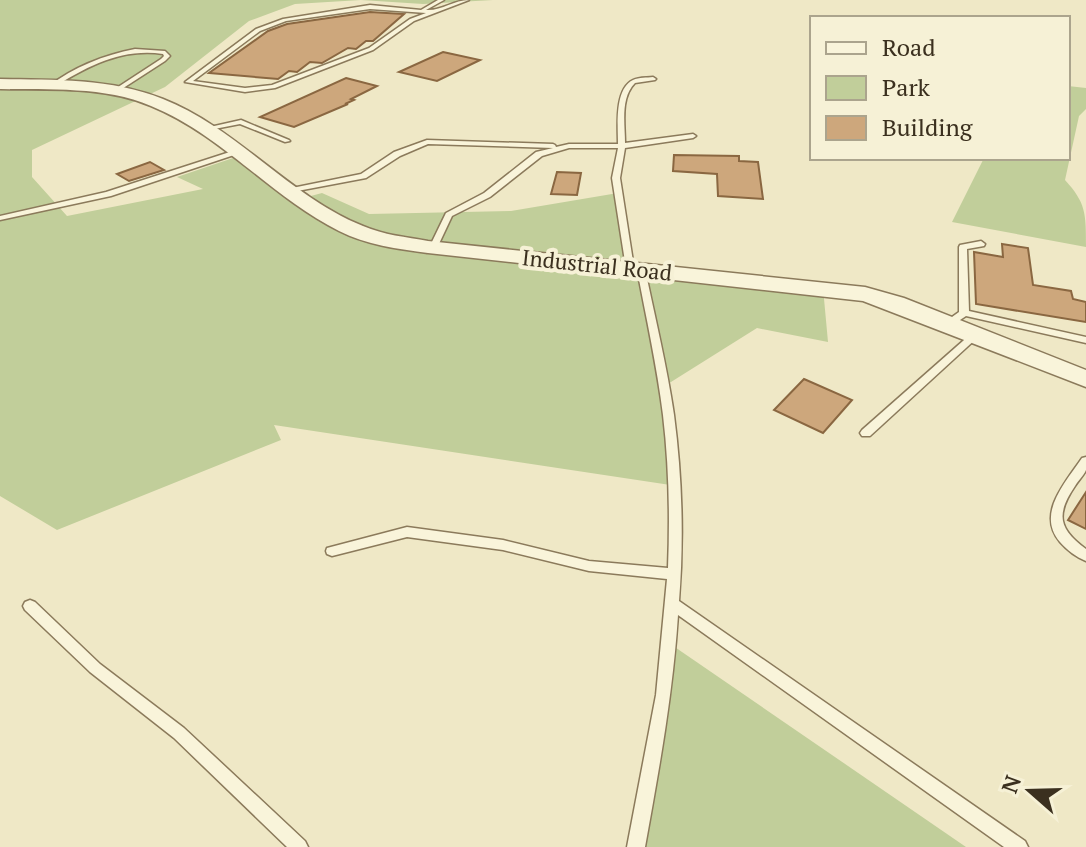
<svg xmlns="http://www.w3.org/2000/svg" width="1086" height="847" font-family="'PT Serif',serif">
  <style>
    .green { fill: #c1ce9a }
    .building { fill: #cda77c; stroke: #8a6741; stroke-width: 2 }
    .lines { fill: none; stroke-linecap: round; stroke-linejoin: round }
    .service-casing { stroke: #8b7a5b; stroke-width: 3 }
    .tertiary-casing { stroke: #8b7a5b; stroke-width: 3 }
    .service { fill: #f9f4da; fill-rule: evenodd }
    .tertiary { fill: #f9f4da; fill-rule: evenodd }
    .labels { text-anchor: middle; stroke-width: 8; stroke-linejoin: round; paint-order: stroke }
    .far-street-label { font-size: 22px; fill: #3b301f; stroke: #f6f1d6 }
  </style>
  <rect width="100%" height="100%" fill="#efe8c6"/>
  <!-- green -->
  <g class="green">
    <path d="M0,0H493L423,4L361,0L295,4L249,21L165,87L32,150V177L67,216L203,189L177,177L239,156L296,200L322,193L369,214L511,211L618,193L628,268L823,288L828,342L757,328L663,387L677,486L274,425L281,440L57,530L0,496Z"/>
    <path d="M1068,86L1086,88V109L1079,116L1065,180C1086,203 1086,213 1086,247L952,222L984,158H1068Z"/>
    <path d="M666,641L966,847H634Z"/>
  </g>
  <!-- building -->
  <g class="building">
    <path d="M370,12L404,14L373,41H366L356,49L348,48L322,63L310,62L297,72L289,71L278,79L209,73L268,31L287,24Z"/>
    <path d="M443,52L480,60L437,81L399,72Z"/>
    <path d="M346,78L377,86L351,99L354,100L345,104H348L294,127L260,117Z"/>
    <path d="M674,155L739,156V161L758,162L763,199L718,196L717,174L673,171Z"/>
    <path d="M150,162L164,170L129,181L117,174Z"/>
    <path d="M557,172L581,173L577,195L551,194Z"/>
    <path d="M1002,244L1028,248L1033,285L1071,291L1073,299L1086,302V322L976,304L974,252L1003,257Z"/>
    <path d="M804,379L852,400L823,433L774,410Z"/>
    <path d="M1086,492V529L1068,520Z"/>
  </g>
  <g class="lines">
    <defs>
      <g id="service">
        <path d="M438,0H444L426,10C441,11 454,0 469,0L414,21L373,50L275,88L245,92L185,82L256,29L283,19L370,5L421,10ZM370,9L426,13L410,19L369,48L272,85L245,88L193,81L260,31L286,21Z"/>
        <path d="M135,49L165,51L170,56L165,61L114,94L112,93V91L161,59L164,56L163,54C122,48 88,66 54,87L49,86C74,67 104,55 135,49Z"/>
        <path d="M653,77L656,79L655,80L635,83C620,98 625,124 625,143L693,134L696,136L693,138L625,148L620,178L634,268L633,270L630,271L626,268L612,178L618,148H569L542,156L490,197L452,216L437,248L433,251L429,248L446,213L484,193L536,152L553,148L428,144L400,156L366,178L292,192L288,190L292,188L361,174L394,152L427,140L553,144L555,145L556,147L569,144H618C618,127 614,89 633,80C639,77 647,78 653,77Z"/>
        <path d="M241,120L289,140L290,141L285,142L240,124L204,131L201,129Z"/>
        <path d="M236,150L243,152L111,196L0,220V216L106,192Z"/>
        <path d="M981,241L985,244L984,246L967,249L969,311L1086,337V343L966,316L951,326H945L943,324L945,322L959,312V247L960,245Z"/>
        <path d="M641,266L645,269C655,318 667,366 674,415C682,476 684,540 679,601L1025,841L1028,847H1004L678,615C673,693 659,770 645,847H627L656,695L667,579L589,571L503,550L407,537L332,556L327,554L326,551L327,548L407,527L503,540L589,561L668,568C670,517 669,465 663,415C657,366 646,317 637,269Z"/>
        <path d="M975,332L978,333L980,335L978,337L870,436H862L860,433L862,430L972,333Z"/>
        <path d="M1086,457C1086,461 1086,466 1086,470C1084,475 1078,481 1075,486C1056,514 1058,529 1086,549V561C1076,557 1067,550 1060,542C1036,514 1065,483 1082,458Z"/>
        <path d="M30,600L35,602L100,664L184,728L305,841L308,847H287L174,738L90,672L25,610L23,606L25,602Z"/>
      </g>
      <path id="tertiary" d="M0,79C54,80 112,78 163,99C237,128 289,196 363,226C384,235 406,237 428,241L865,287L904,298L1086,370V387L863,301L428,253C398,249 366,245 339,231C271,197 222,135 151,106C105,86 49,90 0,89Z"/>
    </defs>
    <!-- service casing -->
    <use href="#service" class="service-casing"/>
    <!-- tertiary casing -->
    <use href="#tertiary" class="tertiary-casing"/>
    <!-- service -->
    <use href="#service" class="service"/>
    <!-- tertiary -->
    <use href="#tertiary" class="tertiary"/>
  </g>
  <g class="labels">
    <!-- far-street labels -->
    <g class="far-street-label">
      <text transform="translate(597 265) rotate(6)" y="8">Industrial Road</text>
    </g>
  </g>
  <!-- legend -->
  <rect x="810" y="16" width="260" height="144" fill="#f6f1d6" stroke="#aba48d" stroke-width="2"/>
  <rect x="826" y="42" width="40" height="12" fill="#f9f4da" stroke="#aba48d" stroke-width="2"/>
  <text x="882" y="56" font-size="24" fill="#3b301f">Road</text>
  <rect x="826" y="76" width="40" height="24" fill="#c1ce9a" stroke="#aba48d" stroke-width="2"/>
  <text x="882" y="96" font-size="24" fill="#3b301f">Park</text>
  <rect x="826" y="116" width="40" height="24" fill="#cda77c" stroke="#aba48d" stroke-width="2"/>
  <text x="882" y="136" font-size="24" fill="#3b301f">Building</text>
  <!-- north arrow -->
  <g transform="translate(1030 791) rotate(290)" stroke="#f6f1d6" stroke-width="6" paint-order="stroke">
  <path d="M0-6L14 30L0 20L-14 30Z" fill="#3b301f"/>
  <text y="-12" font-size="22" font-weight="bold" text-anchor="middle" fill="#3b301f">N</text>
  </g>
</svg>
